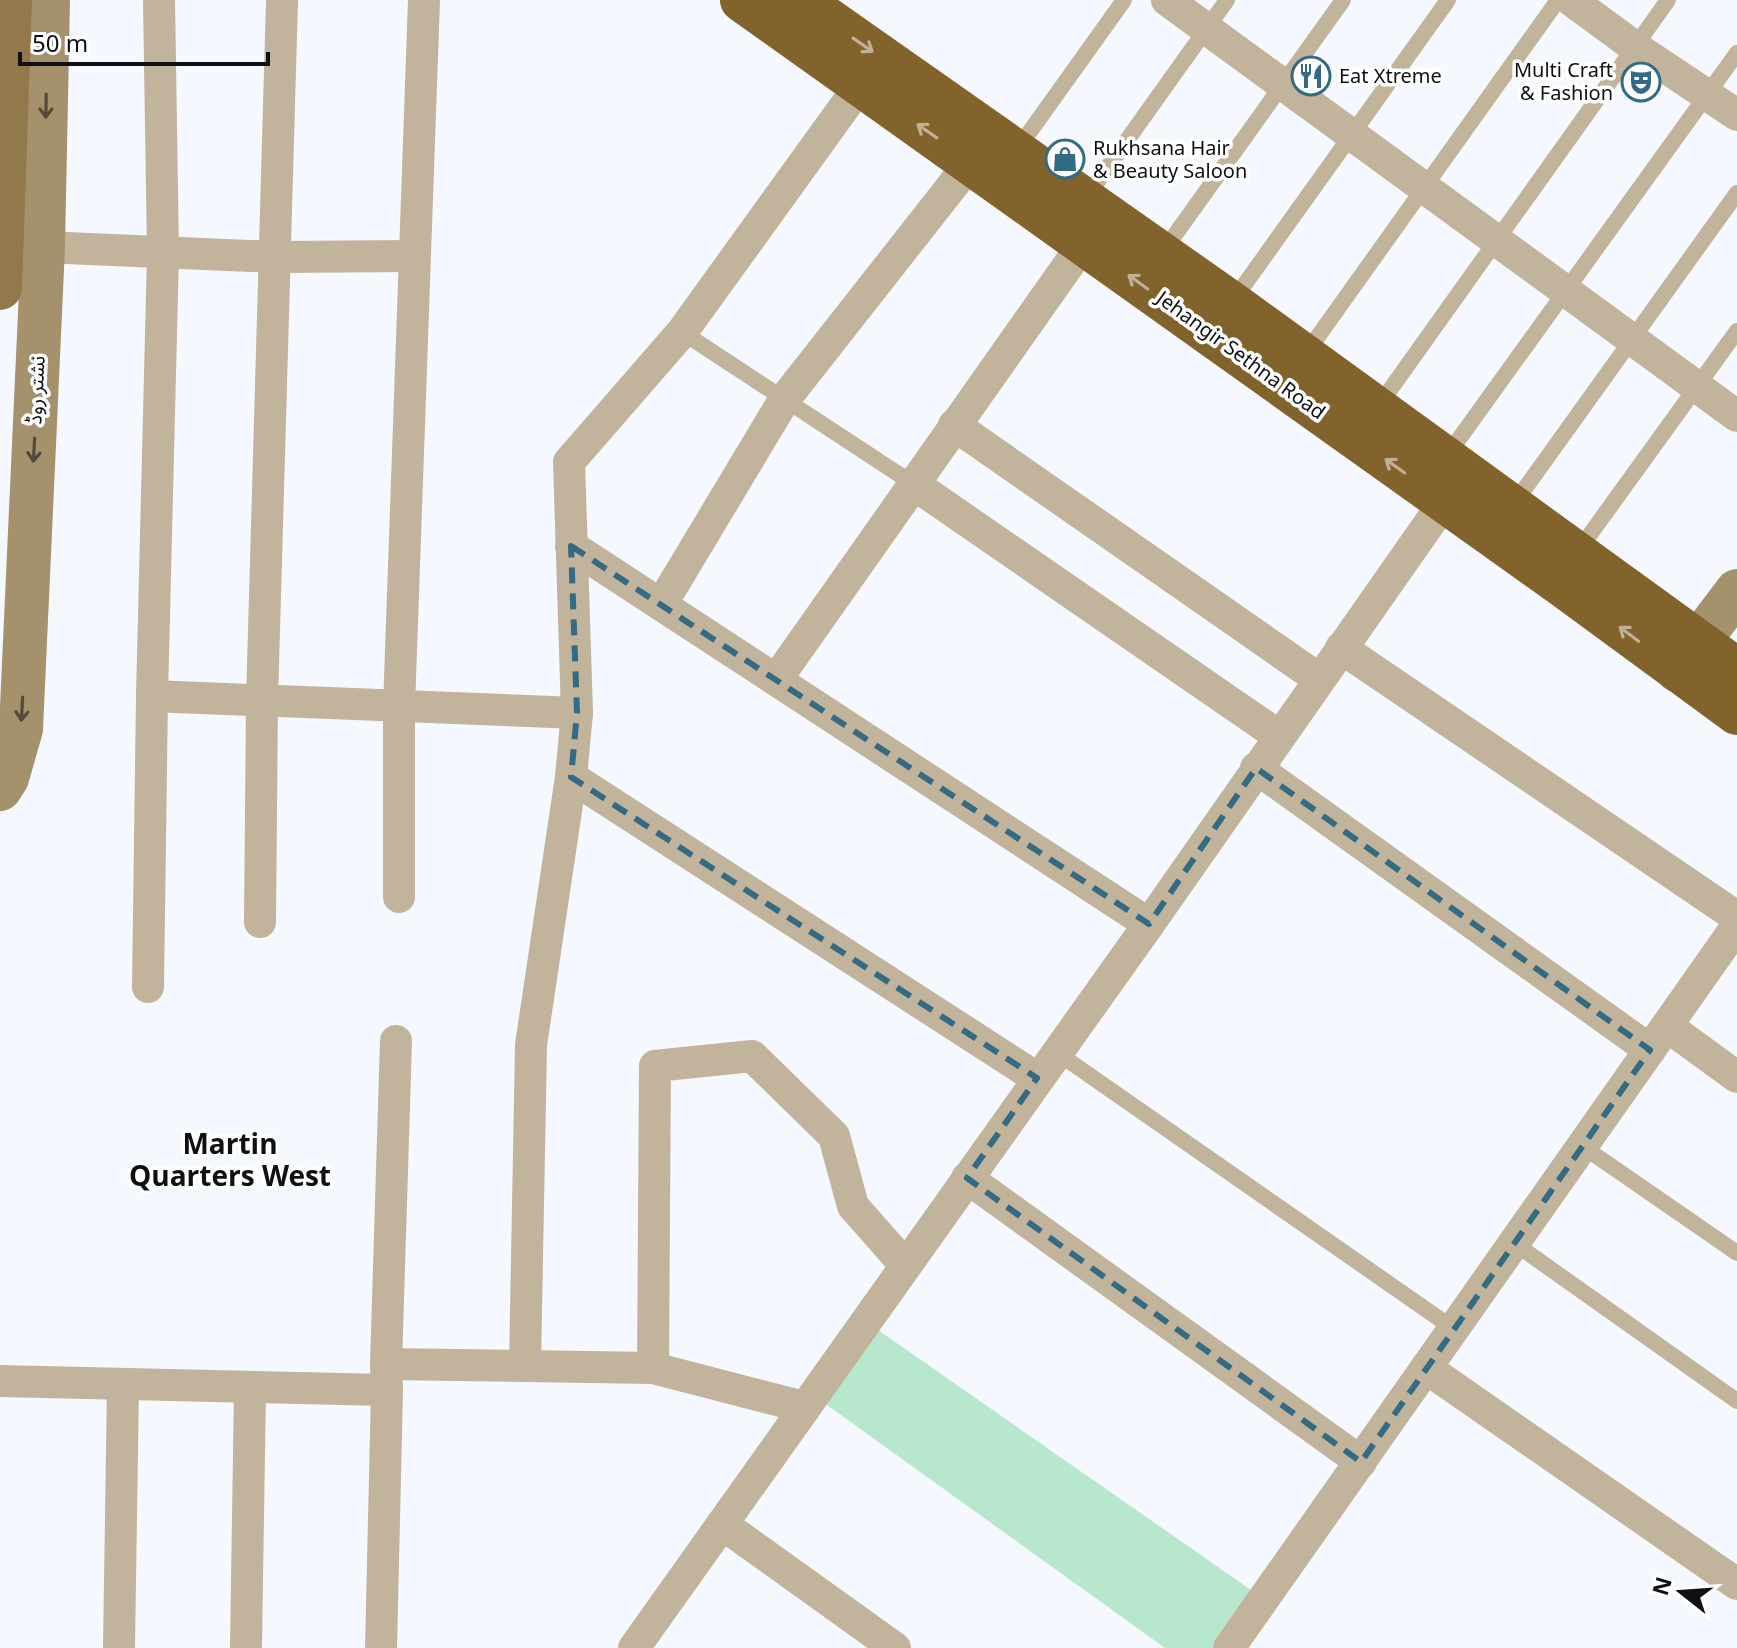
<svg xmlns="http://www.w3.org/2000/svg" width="1737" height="1648" font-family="Georgia,'Noto Sans Arabic',serif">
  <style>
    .green { fill: #b7e8cd }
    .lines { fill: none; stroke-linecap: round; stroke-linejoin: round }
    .lane { stroke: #c2b39b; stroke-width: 16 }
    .street { stroke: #c2b39b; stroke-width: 32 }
    .secondary { stroke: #a6916d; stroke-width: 44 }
    .primary { stroke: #92794b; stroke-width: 44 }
    .highway { stroke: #81632b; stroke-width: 44 }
    .oneway { stroke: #c0b195 }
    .oneway2 { stroke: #524a3b }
    .marked { fill: none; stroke: #336a84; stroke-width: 6; stroke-dasharray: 16 10; stroke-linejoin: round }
    .labels { text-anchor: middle; stroke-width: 7; stroke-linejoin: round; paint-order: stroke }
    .poi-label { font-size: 20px; fill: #0e1013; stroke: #fff; text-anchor: start }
    .street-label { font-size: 20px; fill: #0e1013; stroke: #fff }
    .district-label { font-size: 28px; font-weight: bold; fill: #0e1013; stroke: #fff }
  </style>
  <rect width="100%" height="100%" fill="#f5f9ff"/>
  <!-- green -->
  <path class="green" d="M865,1321L1264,1599L1229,1648H1165L813,1395Z"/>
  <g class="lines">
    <!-- lane -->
    <g class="lane">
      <path d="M1016,151L1124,0"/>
      <path d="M1085,199L1227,0"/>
      <path d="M1162,253L1343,0"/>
      <path d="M1232,302L1448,0"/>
      <path d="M682,332L912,483"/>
      <path d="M1304,356L1558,0"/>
      <path d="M1377,408L1668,0"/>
      <path d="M1446,457L1737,53"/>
      <path d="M1513,505L1737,193"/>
      <path d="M1578,551L1737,331"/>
      <path d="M1056,1052L1454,1329"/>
      <path d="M1582,1146L1737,1253"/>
      <path d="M1514,1243L1737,1401"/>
    </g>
    <!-- street -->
    <g class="street">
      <path d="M1167,0L1737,416"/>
      <path d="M1571,0L1635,47L1737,115"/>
      <path d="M43,247L275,257L413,256"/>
      <path d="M954,425L1319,679"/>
      <path d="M912,483L1279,736"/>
      <path d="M571,546L1149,924"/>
      <path d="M661,605L784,400L971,162"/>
      <path d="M1341,648L1737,917"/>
      <path d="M776,680L1084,243"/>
      <path d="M152,696L577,713"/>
      <path d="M1256,768L1650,1050"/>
      <path d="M571,777L1037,1078"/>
      <path d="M399,897V707L424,0"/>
      <path d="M260,922L262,701L282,0"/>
      <path d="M148,987L152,696L163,253L159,0"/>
      <path d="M1667,1026L1737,1077"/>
      <path d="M967,1178L1361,1462"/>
      <path d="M386,1364L396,1041"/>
      <path d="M525,1366L531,1045L571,777L577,713L569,462L682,332L861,84"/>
      <path d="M653,1368L655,1066L752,1056L834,1136L853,1206L905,1265"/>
      <path d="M1426,1368L1737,1584"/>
      <path d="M0,1381L387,1390L386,1364L653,1368L804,1407"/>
      <path d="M722,1524L895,1648"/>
      <path d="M119,1648L123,1384"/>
      <path d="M246,1648L250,1387"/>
      <path d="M381,1648L387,1390"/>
      <path d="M634,1648L1149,924L1445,501"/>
      <path d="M1229,1648L1737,926"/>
    </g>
    <!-- secondary -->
    <g class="secondary">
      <path d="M1677,670L1737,591"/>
      <path d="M0,789L7,778L21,729L43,247L48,0"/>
    </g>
    <!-- primary -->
    <path class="primary" d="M0,288L10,0"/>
    <!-- highway -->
    <g class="highway">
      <path d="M742,0L1564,586L1737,713"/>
      <path d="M800,0L1231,303L1737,670"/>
    </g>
  </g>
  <!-- one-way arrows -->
  <defs><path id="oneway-shaft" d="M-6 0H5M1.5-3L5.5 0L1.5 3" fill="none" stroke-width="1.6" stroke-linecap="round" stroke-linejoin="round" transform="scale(2)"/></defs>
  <g class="oneway">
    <use href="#oneway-shaft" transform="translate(863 45) rotate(35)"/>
    <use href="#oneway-shaft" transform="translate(927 131) rotate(-145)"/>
    <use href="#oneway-shaft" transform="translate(1138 282) rotate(-144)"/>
    <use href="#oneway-shaft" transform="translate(1395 466) rotate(-144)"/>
    <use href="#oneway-shaft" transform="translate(1629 634) rotate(-143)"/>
  </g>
  <g class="oneway2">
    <use href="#oneway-shaft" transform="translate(46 106) rotate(91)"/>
    <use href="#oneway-shaft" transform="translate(34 450) rotate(93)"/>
    <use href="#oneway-shaft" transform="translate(22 709) rotate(93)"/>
  </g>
  <!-- marked area -->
  <path class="marked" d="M571,546L1149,924L1256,768L1650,1050L1361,1462L967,1178L1037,1078L571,777L577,713Z"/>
  <!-- icons -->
  <defs>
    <symbol id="restaurant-ring" viewBox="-11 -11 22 22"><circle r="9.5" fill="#fff" stroke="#336a84" stroke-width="1.5"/><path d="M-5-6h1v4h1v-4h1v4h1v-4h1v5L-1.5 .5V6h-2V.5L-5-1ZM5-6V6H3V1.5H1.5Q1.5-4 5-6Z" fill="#336a84"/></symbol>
    <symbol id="theatre-ring" viewBox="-11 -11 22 22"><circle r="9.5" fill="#fff" stroke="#336a84" stroke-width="1.5"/><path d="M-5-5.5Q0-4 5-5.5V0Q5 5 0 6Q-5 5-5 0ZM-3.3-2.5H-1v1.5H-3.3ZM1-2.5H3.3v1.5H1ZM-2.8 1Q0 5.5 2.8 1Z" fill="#336a84"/></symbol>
    <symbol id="shop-ring" viewBox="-11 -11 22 22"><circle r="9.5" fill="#fff" stroke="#336a84" stroke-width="1.5"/><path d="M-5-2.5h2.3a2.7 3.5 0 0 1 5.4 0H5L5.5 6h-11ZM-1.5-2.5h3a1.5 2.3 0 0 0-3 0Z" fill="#336a84"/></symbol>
  </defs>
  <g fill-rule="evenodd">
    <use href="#restaurant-ring" x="1289" y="54" width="44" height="44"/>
    <use href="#theatre-ring" x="1619" y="60" width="44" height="44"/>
    <use href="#shop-ring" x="1043" y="137" width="44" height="44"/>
  </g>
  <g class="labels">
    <!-- poi labels -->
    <g class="poi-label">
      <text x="1613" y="77" text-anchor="end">Multi Craft<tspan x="1613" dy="23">&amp; Fashion</tspan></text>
      <text x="1339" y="83">Eat Xtreme</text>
      <text x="1093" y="155">Rukhsana Hair<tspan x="1093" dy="23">&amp; Beauty Saloon</tspan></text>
    </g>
    <!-- street labels -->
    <g class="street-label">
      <text transform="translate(1241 355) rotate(36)" y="7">Jehangir Sethna Road</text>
      <text transform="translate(36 390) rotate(-87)" y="7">نشتر روڈ</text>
    </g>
    <!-- district labels -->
    <g class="district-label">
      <text x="230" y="1154">Martin<tspan x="230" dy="32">Quarters West</tspan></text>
    </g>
  </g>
  <!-- north arrow -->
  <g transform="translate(1681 1592) rotate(287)" stroke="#ffffff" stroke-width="6" paint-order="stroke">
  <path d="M0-6L14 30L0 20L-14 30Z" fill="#0e1013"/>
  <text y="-12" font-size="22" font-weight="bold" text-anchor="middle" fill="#0e1013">N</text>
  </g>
  <!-- scale -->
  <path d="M20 52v12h248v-12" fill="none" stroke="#0e1013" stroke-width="4"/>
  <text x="32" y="52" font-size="24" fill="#0e1013" stroke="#ffffff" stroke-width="6" paint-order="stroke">50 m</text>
</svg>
